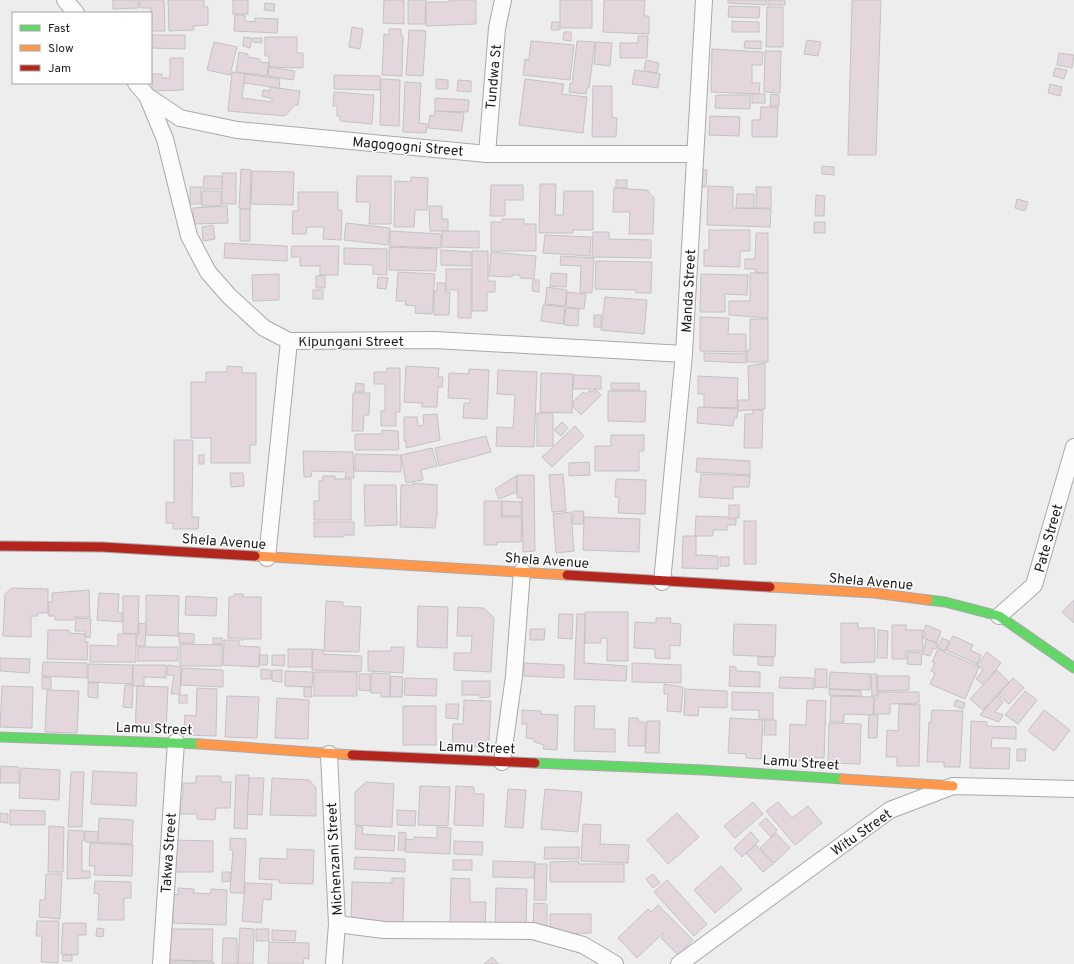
<svg xmlns="http://www.w3.org/2000/svg" width="1074" height="964" font-family="Overpass,sans-serif">
  <style>
    .building { fill: #e3d6dd; stroke: #c3c3c3 }
    .lines { fill: none; stroke-linecap: round; stroke-linejoin: round }
    .street-casing { stroke: #a9a9aa; stroke-width: 18 }
    .fast-casing { stroke: #a9a9aa; stroke-width: 11 }
    .slow-casing { stroke: #a9a9aa; stroke-width: 11 }
    .jam-casing { stroke: #a9a9aa; stroke-width: 11 }
    .street { stroke: #fcfcfc; stroke-width: 16 }
    .fast { stroke: #63d668; stroke-width: 9 }
    .slow { stroke: #ff974d; stroke-width: 9 }
    .jam { stroke: #b3261e; stroke-width: 9 }
    .labels { text-anchor: middle; stroke-width: 3; stroke-linejoin: round; paint-order: stroke }
    .street-label { font-size: 14px; fill: #1d1d1e; stroke: #fff }
  </style>
  <rect width="100%" height="100%" fill="#ededee"/>
  <!-- building -->
  <g class="building">
    <path d="M113,0H138V8L113,9Z"/>
    <path d="M139,0H164L165,31H151V8H140Z"/>
    <path d="M168,0H204V7H208V25L193,26L194,30L169,31Z"/>
    <rect x="233" y="0" width="15" height="14"/>
    <path d="M384,0H404V24L383,23Z"/>
    <path d="M408,0H426L425,24H408Z"/>
    <path d="M449,0H476V24L426,26V2H449Z"/>
    <rect x="560" y="0" width="32" height="28"/>
    <path d="M604,0H645L644,16H649V34L603,32Z"/>
    <path d="M728,0H766V5L728,3Z"/>
    <rect x="768" y="0" width="17" height="5"/>
    <path d="M852,0H881L876,155H848Z"/>
    <path d="M265,3L275,4L274,11L264,10Z"/>
    <path d="M729,6L760,7L759,18L728,17Z"/>
    <path d="M767,7H783V47H766Z"/>
    <path d="M235,15H245V21L255,22V18L278,19L277,33L234,31Z"/>
    <path d="M732,21L759,22V32H732Z"/>
    <path d="M552,22H559V30H551Z"/>
    <path d="M352,27L363,29L360,49L349,47Z"/>
    <path d="M389,29H401V35L403,36L402,76L382,75L384,34L389,35Z"/>
    <path d="M409,30L426,31L423,76L406,75Z"/>
    <path d="M564,32H571V41L563,40Z"/>
    <path d="M151,35H185V49L151,48Z"/>
    <path d="M638,36H648L647,58H620V43H638Z"/>
    <path d="M244,37L252,38L250,48L243,46Z"/>
    <path d="M265,37H297V53H303V68L269,67V56H265Z"/>
    <path d="M253,38H262V43L253,42Z"/>
    <path d="M807,40L821,42L818,56L804,54Z"/>
    <path d="M531,41L574,45L570,80L523,75L525,59L529,60Z"/>
    <path d="M577,41L595,42L589,88H587L586,94L569,92L570,83L572,84Z"/>
    <path d="M745,41H761V49L744,48Z"/>
    <path d="M214,42L237,47L230,75L207,70Z"/>
    <path d="M596,42L612,43L610,66L594,64Z"/>
    <path d="M712,49L763,52L762,65H752V83H760L759,94L711,92Z"/>
    <path d="M765,51H781L780,93L764,92Z"/>
    <path d="M239,52L248,54V57L260,59V62L269,63L267,76L236,72Z"/>
    <path d="M1059,53L1074,55L1072,68L1057,65Z"/>
    <path d="M170,58H183V90L152,91V74H162V78H170Z"/>
    <path d="M646,60L659,63L657,73L644,71Z"/>
    <path d="M269,67L295,71L293,80L268,76Z"/>
    <path d="M1055,68L1067,70L1064,79L1053,76Z"/>
    <path d="M635,70L660,74L658,88L632,84Z"/>
    <path d="M232,72L245,74L242,98L272,102V99L262,96L263,90L270,91V87L300,91L298,105H295L285,116L228,111Z"/>
    <path d="M245,74L280,79L279,88L244,83Z"/>
    <path d="M334,75L380,76V90L334,89Z"/>
    <path d="M381,79L400,80L399,126L380,125Z"/>
    <path d="M436,79L448,80V89H436Z"/>
    <path d="M525,79L564,84L562,94L587,97L583,133L519,125Z"/>
    <path d="M458,80L471,81V92L457,91Z"/>
    <path d="M405,82L421,83L419,123L427,124L426,133L403,132Z"/>
    <path d="M1050,84L1062,87L1060,96L1048,93Z"/>
    <path d="M593,86H612V117L617,118L616,137H592Z"/>
    <path d="M334,92L374,95L372,124L340,121V116H337V106H333Z"/>
    <rect x="752" y="94" width="13" height="9"/>
    <path d="M771,94L779,95V106H770Z"/>
    <path d="M716,95H750V109L715,108Z"/>
    <path d="M435,98L469,100L468,112L435,111Z"/>
    <path d="M761,107H778L777,137H752V120H760Z"/>
    <path d="M435,111L464,113L462,131L428,128L430,115L434,116Z"/>
    <path d="M710,116L740,117L739,136L709,135Z"/>
    <path d="M822,166L834,167V175L822,174Z"/>
    <path d="M241,169L251,170L250,209L239,208Z"/>
    <path d="M696,170H707L706,187H695Z"/>
    <path d="M252,171L294,172L293,205L251,204Z"/>
    <rect x="222" y="173" width="14" height="31"/>
    <path d="M204,176H222V189H203Z"/>
    <path d="M357,176H391V224H369L370,202H356Z"/>
    <path d="M411,177L428,178L427,210H415L414,227H394L395,181L411,182Z"/>
    <rect x="616" y="180" width="11" height="8"/>
    <path d="M540,184H556L555,215H563L564,191H593V230H573V233H539Z"/>
    <path d="M491,185H523V200H505V216H490Z"/>
    <path d="M708,186L733,187V208L771,209L770,227L707,225Z"/>
    <rect x="190" y="187" width="11" height="17"/>
    <rect x="756" y="187" width="15" height="21"/>
    <path d="M614,188L647,190L654,198L653,234H629L630,212H613Z"/>
    <rect x="202" y="191" width="19" height="15"/>
    <path d="M298,192H338V210H342L341,240L323,239L324,227H307L306,234H292L293,211H298Z"/>
    <path d="M737,194H754V208H736Z"/>
    <path d="M816,195L825,196L824,216H815Z"/>
    <path d="M1017,199L1028,202L1025,211L1015,208Z"/>
    <path d="M227,206L228,223L194,224L193,208Z"/>
    <path d="M429,206H442V219H448V231H430Z"/>
    <rect x="240" y="209" width="10" height="32"/>
    <path d="M502,219H524V224H536V251H491V222H502Z"/>
    <rect x="814" y="222" width="11" height="11"/>
    <path d="M346,223L390,228L388,245L344,240Z"/>
    <path d="M213,225L215,239L203,241L202,227Z"/>
    <path d="M709,230H750V251H740V267L704,266V250H709Z"/>
    <path d="M390,231L441,234V248L390,246Z"/>
    <path d="M442,231H479V248L442,247Z"/>
    <path d="M593,232H609V239L651,240V258L592,257Z"/>
    <path d="M756,233H768V273L755,272L756,269H745V259H755Z"/>
    <path d="M545,235L591,237L590,256L543,253Z"/>
    <path d="M225,243L287,246V261L224,258Z"/>
    <path d="M292,246H339L338,275H320V266H300V257H291Z"/>
    <path d="M389,247L437,249L436,271L389,270Z"/>
    <path d="M344,248L387,249V275L373,274V265L344,264Z"/>
    <path d="M441,250L471,252V266L441,265Z"/>
    <path d="M472,251H488V281H495V292H487V311H472Z"/>
    <path d="M491,252L536,256L534,279L520,278V275H512V277L489,276Z"/>
    <path d="M561,256L594,258L592,293L580,292L581,266L560,265Z"/>
    <path d="M596,261L652,262L651,293H636V290L595,289Z"/>
    <path d="M446,269H471V318H458V290H446Z"/>
    <path d="M398,272L435,274L432,314L415,313L416,306L405,305L406,301H396Z"/>
    <path d="M551,273L567,274L566,287L550,286Z"/>
    <path d="M750,273H768V318L729,315V301H750Z"/>
    <path d="M279,274V300L253,301L252,275Z"/>
    <path d="M701,274L748,275L747,295L725,294V312H700Z"/>
    <path d="M325,275V288H316V276Z"/>
    <path d="M378,277L388,278L386,289L377,288Z"/>
    <path d="M533,280H539V292L532,291Z"/>
    <path d="M437,283H445V292H450L449,315H434V291H437Z"/>
    <path d="M547,287L567,290L565,306L545,304Z"/>
    <rect x="313" y="290" width="10" height="9"/>
    <path d="M567,292L586,294L584,309L566,307Z"/>
    <path d="M605,297L647,300L644,334L601,330Z"/>
    <path d="M543,305L565,307L563,324L541,321Z"/>
    <path d="M566,308L579,309L578,326L564,325Z"/>
    <rect x="594" y="315" width="7" height="12"/>
    <path d="M700,317L729,318L728,334H746V352L700,351Z"/>
    <path d="M750,319H768V362H747V350H750Z"/>
    <path d="M704,353L746,354V363L704,361Z"/>
    <path d="M765,363V409L738,411V400H749L748,366Z"/>
    <path d="M227,366L242,367V373H256V445H250V463H211V438H191V382H206V372H227Z"/>
    <path d="M406,366L439,368L438,377H443L442,387H438L437,407H422V403L404,402Z"/>
    <path d="M387,368H400V412H396V426H381V411H385V384H374V372H387Z"/>
    <path d="M469,369L489,370L487,419L463,418L464,403H470V399L448,398L449,373L469,374Z"/>
    <path d="M498,370L537,372L534,447L496,446L497,427L513,428L515,395L497,394Z"/>
    <path d="M541,373L573,374L572,413L540,412Z"/>
    <path d="M574,375L601,376V389H573Z"/>
    <path d="M698,376L738,378L737,408L704,407V394H698Z"/>
    <path d="M356,383L364,384V392H355Z"/>
    <rect x="611" y="383" width="28" height="7"/>
    <path d="M595,389L601,395L581,415L573,407L574,405L572,403L583,392L586,394L590,390L592,392Z"/>
    <path d="M608,391H646L645,422L608,421Z"/>
    <path d="M353,393H370L369,415H364L363,431H352Z"/>
    <path d="M698,407L738,409L737,418H734L733,426L697,423Z"/>
    <path d="M753,410H763L762,448H744L745,414H753Z"/>
    <rect x="537" y="413" width="16" height="33"/>
    <path d="M437,414L440,440L406,448V441H404V417H417L418,426L424,425L423,415Z"/>
    <path d="M562,422L568,428L561,436L554,430Z"/>
    <path d="M575,426L584,436L552,467L542,457Z"/>
    <path d="M382,430L398,431L399,449L398,450H355V434H382Z"/>
    <path d="M611,435H644V451H639V471H595V446H611Z"/>
    <path d="M486,436L491,452L439,466L435,448Z"/>
    <path d="M174,440H193L192,517H199L198,529H173V523H166V502L174,503Z"/>
    <path d="M432,448L437,466L421,470L423,480L406,483L401,455Z"/>
    <path d="M303,451L353,452L354,478H345L346,472L312,471L311,477H304Z"/>
    <path d="M355,454L401,455V472L355,471Z"/>
    <rect x="199" y="455" width="5" height="9"/>
    <path d="M697,458L750,461V475L696,472Z"/>
    <path d="M589,462L590,475L569,476V463Z"/>
    <path d="M230,473H243L244,486L231,487Z"/>
    <path d="M563,474L566,511L552,512L549,475Z"/>
    <path d="M701,474L750,476L749,487H733V499L699,497Z"/>
    <path d="M517,475H534L535,551L523,552L522,498H518L517,497Z"/>
    <path d="M323,476H335V479H351V520H314V501H319V481H323Z"/>
    <path d="M516,476L517,492L499,499L495,489Z"/>
    <path d="M616,479L646,480L645,514L618,513L619,497H615Z"/>
    <path d="M413,483L437,485V517H436L435,528L400,527L401,485H413Z"/>
    <path d="M364,485H396L397,525L365,526Z"/>
    <path d="M484,501H502L501,517H522L521,542H497V545H484Z"/>
    <path d="M502,501L521,502V516H502Z"/>
    <rect x="729" y="505" width="10" height="13"/>
    <path d="M573,511H584L583,524H573Z"/>
    <path d="M571,512L574,551L556,553L553,514Z"/>
    <path d="M696,516L728,517V519H736V525H727V530H713V536H695Z"/>
    <path d="M584,517L640,519L639,552L583,550Z"/>
    <rect x="744" y="521" width="12" height="43"/>
    <path d="M314,522H354V535H344V537H314Z"/>
    <path d="M683,536H696V555L718,556V569L682,568Z"/>
    <rect x="720" y="557" width="9" height="9"/>
    <path d="M12,588L48,589V613H38V616H31V637L3,636L5,594Z"/>
    <path d="M89,590L90,617H74V620H55V616H49L48,602H52V593Z"/>
    <path d="M99,593L119,594L118,613H122V622L97,620Z"/>
    <path d="M234,594H243V597H261V639H244V640H241V638H228L229,597H234Z"/>
    <path d="M146,595L179,596L178,636L146,635Z"/>
    <path d="M123,596H139L138,634L123,633Z"/>
    <path d="M186,596L217,598L216,616L185,615Z"/>
    <path d="M1074,600V623L1062,612Z"/>
    <path d="M326,601L343,602V606L361,607L359,652L324,651Z"/>
    <path d="M418,606L448,607L447,648L417,647Z"/>
    <path d="M458,607L484,608L494,618L491,672L454,670V653H471L472,636H457Z"/>
    <path d="M585,612H628V661H607V638H601V643H585Z"/>
    <path d="M559,614H573L572,639L558,638Z"/>
    <path d="M577,614H585L584,663L627,666L626,681L574,679Z"/>
    <path d="M76,618L91,619L90,638L85,637V631H75Z"/>
    <path d="M656,618H671L670,623L681,624L680,646L670,645V659L655,658V649L634,648L635,622L656,623Z"/>
    <path d="M139,623L146,624L145,646H136V634H139Z"/>
    <path d="M841,623H858V628H875V662L841,663Z"/>
    <path d="M734,624L776,625L775,657L733,655Z"/>
    <path d="M892,625H906V630H922L923,651H906V659H892Z"/>
    <path d="M926,625L941,631L937,643L923,638L925,633L923,632Z"/>
    <path d="M530,629H545L544,640H530Z"/>
    <path d="M48,630H69V633L85,634V642H88L87,660L47,659Z"/>
    <path d="M878,630L888,631L887,658H877Z"/>
    <path d="M179,633L194,634V643H179Z"/>
    <path d="M118,634H136V662H90V645L118,646Z"/>
    <path d="M953,636L973,645L970,650L981,655L977,664L946,650Z"/>
    <rect x="213" y="638" width="9" height="6"/>
    <path d="M942,638L949,641L945,651L938,648Z"/>
    <path d="M926,639L938,644L936,649L933,648L930,656L923,654Z"/>
    <path d="M224,640H239V646L260,647L259,667L223,665Z"/>
    <path d="M180,644L222,645V666H180Z"/>
    <rect x="138" y="647" width="40" height="14"/>
    <path d="M391,647H404L403,673L368,671V651H391Z"/>
    <rect x="288" y="649" width="24" height="18"/>
    <path d="M313,649L323,650V654L362,656L361,672L312,670Z"/>
    <path d="M938,649L979,667L965,699L930,684L935,673L931,671L935,663L932,662Z"/>
    <path d="M908,652L922,653L921,665L907,664Z"/>
    <path d="M987,652L1001,663L984,685L976,679L983,670L977,665Z"/>
    <path d="M260,655H268L267,665H259Z"/>
    <path d="M272,655H285L284,666L272,665Z"/>
    <path d="M758,657H773V666L758,665Z"/>
    <path d="M0,658L30,659L29,673L0,671Z"/>
    <path d="M43,662L87,663V678L42,676Z"/>
    <path d="M524,663L564,665V678L524,676Z"/>
    <path d="M632,663L681,665V683L632,682Z"/>
    <path d="M88,664L133,665L132,684L88,682Z"/>
    <path d="M133,665H166V678L144,677V686H133Z"/>
    <path d="M168,665L181,667L180,694H171L174,675H167Z"/>
    <path d="M730,666L736,667V671L760,672V687L729,686Z"/>
    <path d="M182,668L223,670V687L181,685Z"/>
    <path d="M261,669L271,670V679H261Z"/>
    <path d="M815,669H827V688L815,687Z"/>
    <path d="M272,670H282V682L272,681Z"/>
    <path d="M997,670L1009,682L983,710L970,699Z"/>
    <path d="M285,671L313,672L312,687L285,686Z"/>
    <rect x="314" y="672" width="43" height="24"/>
    <path d="M830,672L870,674V690L829,689Z"/>
    <path d="M371,673L390,674V697H381V693H371Z"/>
    <path d="M359,674H370V691L359,690Z"/>
    <path d="M871,674H877V696H872Z"/>
    <path d="M391,676L403,677L402,697H390Z"/>
    <path d="M877,676H909V690L878,691Z"/>
    <path d="M42,677L51,678V689H42Z"/>
    <path d="M780,677L814,678V689L779,688Z"/>
    <path d="M405,678L437,679L436,696L404,695Z"/>
    <path d="M1013,678L1024,688L1009,704L998,695Z"/>
    <path d="M462,681H490V697L480,698V695H462Z"/>
    <path d="M88,683H98V698L88,697Z"/>
    <path d="M664,684L683,687L681,712L667,711L668,694H664Z"/>
    <path d="M125,685H133L132,708L123,707Z"/>
    <path d="M2,686L33,687L32,728L0,727Z"/>
    <path d="M137,686L168,687L166,733L135,732Z"/>
    <path d="M304,687H311L312,697H304Z"/>
    <path d="M197,688L217,689L216,736L184,735L185,715L196,716Z"/>
    <path d="M685,689L727,691V708L699,707L698,716L684,715Z"/>
    <path d="M829,689L861,691V696L829,695Z"/>
    <path d="M47,690L79,691L77,733L45,732Z"/>
    <path d="M1025,691L1037,700L1018,724L1005,715Z"/>
    <path d="M732,692L773,693V719H759V710H732Z"/>
    <path d="M878,692H919V703L890,704V714H874V698H878Z"/>
    <rect x="179" y="695" width="8" height="8"/>
    <path d="M227,696L259,697L257,738L225,737Z"/>
    <path d="M831,696L874,697L873,715L844,714V722H830Z"/>
    <path d="M997,696L1003,702L995,712L1003,715L999,722L980,715Z"/>
    <path d="M277,698L309,700L308,739L275,738Z"/>
    <path d="M464,700L491,701L489,742L483,747L452,746L453,724H463Z"/>
    <path d="M807,700L826,701L824,758L804,757V761L789,760L790,724L806,725Z"/>
    <path d="M956,700L965,703L963,709L954,706Z"/>
    <path d="M446,704H459L458,719L446,718Z"/>
    <path d="M899,704L920,705L919,766H897V757H886L887,730L898,731Z"/>
    <rect x="403" y="706" width="33" height="39"/>
    <path d="M575,706H595L594,729H615V752L574,751Z"/>
    <path d="M522,710L541,711V714L558,715L557,750L543,749L544,745L534,742V739L526,738L527,724H522Z"/>
    <path d="M932,710L963,711L960,767H944V762H927L929,722H931Z"/>
    <path d="M1044,710L1070,730L1054,751L1028,731Z"/>
    <path d="M869,715H878L877,738H868Z"/>
    <path d="M629,718H638V722H645V746H628Z"/>
    <path d="M730,718L763,720L761,759L746,758V754L728,753Z"/>
    <path d="M765,720H776V735H764Z"/>
    <path d="M647,721H660L659,753H645Z"/>
    <path d="M971,721L987,722V726L1016,727V739L992,738L991,748H1010L1009,769L970,768Z"/>
    <path d="M829,723L861,724L860,764L828,763Z"/>
    <path d="M1017,749H1026L1025,761H1017Z"/>
    <path d="M1,766L19,767V783H0Z"/>
    <path d="M21,768L60,770L59,800L19,798Z"/>
    <path d="M93,771L137,773L136,806L91,804Z"/>
    <path d="M71,772H84L82,827H68Z"/>
    <path d="M236,775H249L247,829L234,828Z"/>
    <path d="M196,776H221V782H231L230,808H216L215,820L197,819V814H180V798H183V783H196Z"/>
    <path d="M249,778H264L262,815L247,814Z"/>
    <path d="M272,778L309,780L316,788V816L270,815Z"/>
    <path d="M366,782L394,784L392,827L355,825V792Z"/>
    <path d="M420,786L450,787L448,826L418,825Z"/>
    <path d="M456,786L474,787V794H484L483,826L454,825Z"/>
    <path d="M508,789L526,790L523,828L505,827Z"/>
    <path d="M545,789L582,792L578,832L541,829Z"/>
    <path d="M753,802L763,814L735,838L724,826Z"/>
    <path d="M778,802L792,818L808,806L822,823L795,845L766,811Z"/>
    <path d="M10,810L45,811V825H10Z"/>
    <path d="M397,810L416,811L415,826L397,825Z"/>
    <path d="M0,813L8,814V823L0,822Z"/>
    <path d="M677,813L699,837L668,864L647,840Z"/>
    <path d="M99,818L133,820L132,844L98,842Z"/>
    <path d="M766,818L777,830L771,837L759,824Z"/>
    <path d="M583,824L601,825L600,844L629,845L628,863L581,861Z"/>
    <path d="M49,826L64,827L63,872H48Z"/>
    <path d="M356,826L363,827L362,834L395,836L394,851L355,849Z"/>
    <path d="M437,827L451,828L450,854L405,852L406,839L414,840V837L437,838Z"/>
    <path d="M68,830L84,831V840H82V871H90V878L67,879Z"/>
    <path d="M85,831L98,832V842H85Z"/>
    <path d="M399,832L406,833L405,850H398Z"/>
    <path d="M751,832L759,841L742,857L734,848Z"/>
    <path d="M776,833L790,848L774,863L760,848Z"/>
    <path d="M230,838L246,839L244,893H231L230,890L233,851L230,850Z"/>
    <path d="M173,840L213,841V872H173Z"/>
    <path d="M454,841L483,842L482,855L454,854Z"/>
    <path d="M90,843L133,845L132,876L94,875L95,866H89Z"/>
    <path d="M756,845L773,864L763,872L746,853Z"/>
    <path d="M545,847H579V859H544Z"/>
    <path d="M287,849L314,850L313,884L279,883V880L259,879L260,858L287,859Z"/>
    <path d="M355,857L405,859V872L354,869Z"/>
    <rect x="453" y="860" width="19" height="10"/>
    <path d="M493,861L535,862L534,878L493,877Z"/>
    <path d="M579,861V864H624V882H550V862Z"/>
    <path d="M535,864H547L546,900H534Z"/>
    <path d="M721,866L742,889L715,913L694,890Z"/>
    <path d="M222,872H230V881L222,882Z"/>
    <path d="M46,874H62L60,919L39,917L40,900H45Z"/>
    <path d="M653,874L660,883L653,888L646,879Z"/>
    <path d="M392,878H404L403,926L351,925L352,882L392,883Z"/>
    <path d="M451,878L470,879V902H486L485,928L450,926Z"/>
    <path d="M667,880L707,924L694,936L654,892Z"/>
    <path d="M95,881L131,882V898H124V920H98L99,894L94,893Z"/>
    <path d="M245,883L272,884L271,900L263,899L261,923L242,921Z"/>
    <path d="M178,888L194,889V893L210,894L211,889L227,890L226,925L173,923V894L178,895Z"/>
    <path d="M496,888L527,889L526,929L495,928Z"/>
    <path d="M534,903L547,904V929H533Z"/>
    <path d="M658,905L693,940L678,955L661,938L664,934L663,933L637,958L618,938L648,909L651,912Z"/>
    <path d="M550,914H591V933L550,934Z"/>
    <path d="M37,921H59L58,963L41,962L42,936H36Z"/>
    <path d="M63,923H86V935H78V955L61,954Z"/>
    <path d="M97,928L104,929L103,937L96,936Z"/>
    <path d="M240,928L254,929L253,964H238Z"/>
    <path d="M171,929H213L212,961L170,960Z"/>
    <rect x="256" y="929" width="13" height="12"/>
    <path d="M272,930L296,931L295,941L272,940Z"/>
    <path d="M223,938H237V964H222Z"/>
    <path d="M269,942L309,943V959L304,958L303,964H268Z"/>
    <rect x="63" y="955" width="9" height="6"/>
    <path d="M492,957L499,964H484Z"/>
    <path d="M170,961L214,962V964H170Z"/>
  </g>
  <g class="lines">
    <defs>
      <g id="street">
        <path d="M65,0L76,13"/>
        <path d="M136,83L147,96L180,118L237,130L487,154H695"/>
        <path d="M147,96L165,139L189,236L208,272L229,296L264,328L289,341L435,340L684,354"/>
        <path d="M487,154L497,28L503,0"/>
        <path d="M267,558L289,341"/>
        <path d="M662,582L684,354L704,0"/>
        <path d="M999,616L1034,585L1074,447"/>
        <path d="M329,754L337,924L334,964"/>
        <path d="M502,762L514,676L522,571"/>
        <path d="M337,924L384,930L533,931L583,945L615,964"/>
        <path d="M161,964L176,742"/>
        <path d="M679,964L890,810L953,786L1074,789"/>
      </g>
      <g id="fast">
        <path d="M928,600L945,602L999,616L1074,668"/>
        <path d="M0,737L200,744"/>
        <path d="M535,763L704,770L843,779"/>
      </g>
      <g id="slow">
        <path d="M255,556L567,575"/>
        <path d="M770,587L874,593L928,600"/>
        <path d="M200,744L352,755"/>
        <path d="M843,779L953,786"/>
      </g>
      <g id="jam">
        <path d="M0,546L102,547L255,556"/>
        <path d="M567,575L770,587"/>
        <path d="M352,755L535,763"/>
      </g>
    </defs>
    <!-- street casing -->
    <use href="#street" class="street-casing"/>
    <!-- fast casing -->
    <use href="#fast" class="fast-casing"/>
    <!-- slow casing -->
    <use href="#slow" class="slow-casing"/>
    <!-- jam casing -->
    <use href="#jam" class="jam-casing"/>
    <!-- street -->
    <use href="#street" class="street"/>
    <!-- fast -->
    <use href="#fast" class="fast"/>
    <!-- slow -->
    <use href="#slow" class="slow"/>
    <!-- jam -->
    <use href="#jam" class="jam"/>
  </g>
  <g class="labels">
    <!-- street labels -->
    <g class="street-label">
      <text transform="translate(493 77) rotate(-85)" y="5">Tundwa St</text>
      <text transform="translate(408 146) rotate(5)" y="5">Magogogni Street</text>
      <text transform="translate(688 291) rotate(-87)" y="5">Manda Street</text>
      <text x="351" y="346">Kipungani Street</text>
      <text transform="translate(1048 538) rotate(-74)" y="5">Pate Street</text>
      <text transform="translate(224 541) rotate(4)" y="5">Shela Avenue</text>
      <text transform="translate(547 560) rotate(4)" y="5">Shela Avenue</text>
      <text transform="translate(871 581) rotate(5)" y="5">Shela Avenue</text>
      <text transform="translate(154 728) rotate(2)" y="5">Lamu Street</text>
      <text transform="translate(477 747) rotate(2)" y="5">Lamu Street</text>
      <text transform="translate(801 762) rotate(4)" y="5">Lamu Street</text>
      <text transform="translate(861 832) rotate(-35)" y="5">Witu Street</text>
      <text transform="translate(168 853) rotate(-86)" y="5">Takwa Street</text>
      <text transform="translate(334 859) rotate(-93)" y="5">Michenzani Street</text>
    </g>
  </g>
  <!-- legend -->
  <rect x="12" y="12" width="140" height="72" fill="#ffffff" stroke="#a5a5a5"/>
  <rect x="20" y="25" width="20" height="6" fill="#63d668" stroke="#a5a5a5"/>
  <text x="48" y="32" font-size="12" fill="#1d1d1e">Fast</text>
  <rect x="20" y="45" width="20" height="6" fill="#ff974d" stroke="#a5a5a5"/>
  <text x="48" y="52" font-size="12" fill="#1d1d1e">Slow</text>
  <rect x="20" y="65" width="20" height="6" fill="#b3261e" stroke="#a5a5a5"/>
  <text x="48" y="72" font-size="12" fill="#1d1d1e">Jam</text>
</svg>
